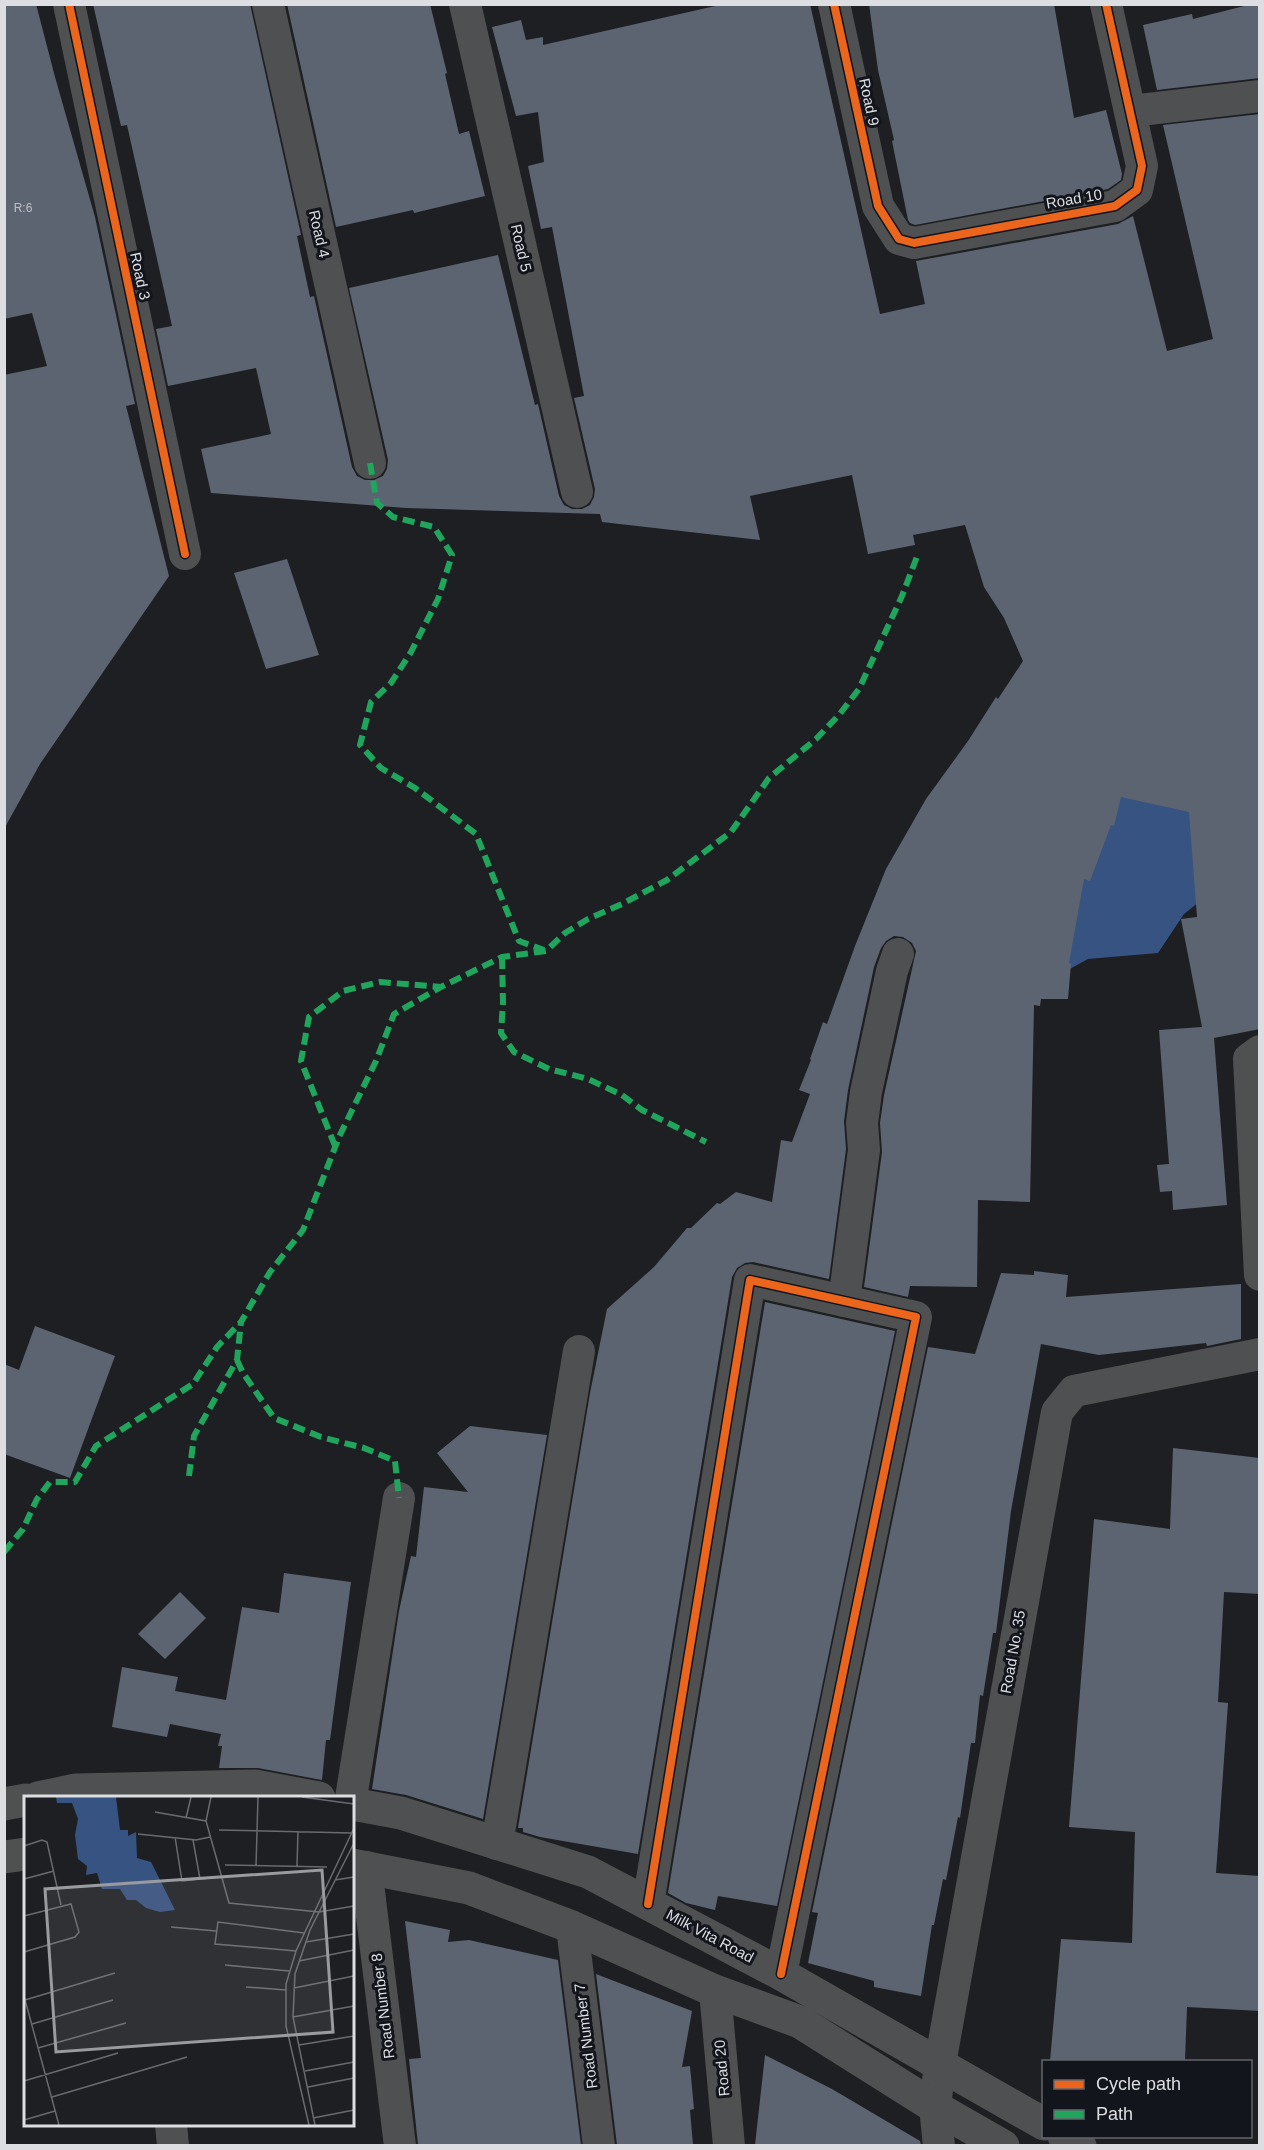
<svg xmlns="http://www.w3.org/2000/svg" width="1264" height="2150" font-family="Helvetica,sans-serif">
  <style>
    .water { fill: #375382 }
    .building { fill: #5d6471 }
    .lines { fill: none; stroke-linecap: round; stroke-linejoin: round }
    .minor { stroke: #4f5051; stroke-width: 32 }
    .tertiary { stroke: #4f5051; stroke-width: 33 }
    .quiet { stroke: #20a55d; stroke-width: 6; stroke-dasharray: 12 6; stroke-linecap: butt }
    .cycleway-casing { stroke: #12151b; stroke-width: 11 }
    .cycleway { stroke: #eb651d; stroke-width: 8 }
    .labels { text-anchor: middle; stroke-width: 6; stroke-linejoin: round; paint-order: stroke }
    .number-label { font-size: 12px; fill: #bcc0c6 }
    .street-label { font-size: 15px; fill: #dcdee2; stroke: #12151b }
    .inset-road { fill: none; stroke: #696b6f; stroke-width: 1.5 }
    .view { fill: #999b9f; fill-opacity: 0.15; stroke: #999b9f; stroke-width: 3 }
    .inset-edge { fill: none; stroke: #dcdee2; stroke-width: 3 }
  </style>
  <rect width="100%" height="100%" fill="#1d1f22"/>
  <!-- water -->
  <path class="water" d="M1136,624L1213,891L1184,914L1158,953L1088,959L1028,992Z"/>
  <!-- building -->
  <g class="building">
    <path d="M4,4H36L55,77L95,217L135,404L126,406L169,576L40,764L4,829V375L47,366L32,313L4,319Z"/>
    <path d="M93,4H250L301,235L297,236L310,297L314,296L352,467L357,476L365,480H374L383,476L387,469L388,460L349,288L498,255L535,405L538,404L559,496L564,505L572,509H582L590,505L594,497L595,489L574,398L584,396L552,227L541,229L528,166L544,162L538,112L516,116L492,27L521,20L526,40L543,37V45L724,4H810L880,314L925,304L916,261L1118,224L1133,216L1167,351L1213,339L1163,125L1260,114V1029L1214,1038L1227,1205L1173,1210L1172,1191L1160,1192L1157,1165L1169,1164L1159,1030L1202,1027L1181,919L1197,917L1189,812L1121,797L1114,826L1111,825L1090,881L1084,879L1069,963L1071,964L1068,999H1041L1040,1006L1034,1005L1030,1202L978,1200L977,1287L910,1286L908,1297L864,1287L882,1152L880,1123L884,1095L916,951L912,943L903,937L894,936L886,941L881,948L874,967L848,1090L844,1121L846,1149L829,1279L753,1262L745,1263L737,1268L732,1277L638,1854L540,1837L523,1832V1828H518L590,1393L607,1309L654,1267L687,1228H691L717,1203L720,1204L736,1192L772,1202L781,1140L792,1142L810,1094L799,1090L811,1060L810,1059L823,1022L827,1024L855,946L886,869L926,799L968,741L996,697L998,699L1023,661L1004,618L984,587L965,525L913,535L915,545L868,554L852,475L750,496L760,540L602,522L600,514L406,508L211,493L201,449L271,434L256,368L168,386L156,329L172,326L127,125L121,126Z"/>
    <path d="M287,4H430L447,73L445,74L459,134L469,131L485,196L414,213L413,210L336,227Z"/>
    <path d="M869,4H1054L1074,118L1106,110L1122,174L1121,180L1108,189L915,225L910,223L908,220L892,141L894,140L878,70Z"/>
    <path d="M1252,4H1260V78L1157,90L1143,25L1192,14L1193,19Z"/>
    <path d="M287,559L319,655L266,669L234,573Z"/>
    <path d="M1034,1271L1068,1275L1066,1297L1241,1284V1339L1207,1346L1206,1343L1099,1355L1041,1344L1011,1511L996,1633H993L983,1696L980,1695L975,1743H971L960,1818L958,1817L946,1880L943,1879L934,1925H932L921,1996L874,1987V1981L808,1963L818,1913L812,1912L928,1347L975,1354L1001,1273L1034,1275Z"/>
    <path d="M765,1302L895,1331L777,1906L718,1896L715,1910L686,1903L668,1893Z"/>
    <path d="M35,1326L115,1356L70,1478L4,1454V1364L19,1370Z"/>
    <path d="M470,1426L547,1435L483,1819L406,1795L372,1789L399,1611L411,1556L416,1557L424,1487L468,1492L437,1453Z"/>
    <path d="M1173,1448L1260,1458V1594L1224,1592L1218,1702L1228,1703L1216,1873L1260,1876V2011L1187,2007L1185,2061H1050L1061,1939L1132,1943L1135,1832L1069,1827L1094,1519L1170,1529Z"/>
    <path d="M284,1573L351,1582L330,1740H326L322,1780L258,1768H219L222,1746H218L221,1734L170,1724L167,1737L112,1727L122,1667L178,1677L175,1691L226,1700L242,1607L279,1613Z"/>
    <path d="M180,1592L206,1618L165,1659L138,1634Z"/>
    <path d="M405,1921L450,1930L448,1942L469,1940L558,1960L581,2145H418L409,2059L421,2058Z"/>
    <path d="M596,1974L692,2011L682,2067L690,2066L694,2109L690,2110L693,2145H617Z"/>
    <path d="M765,2055L832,2089L920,2141L921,2145H755Z"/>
  </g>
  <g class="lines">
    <!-- minor -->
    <g class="minor">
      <path d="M69,4L185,554"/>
      <path d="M268,4L370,463"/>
      <path d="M465,4L577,492"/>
      <path d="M834,4L878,206L899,239L914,243L1115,206L1137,190L1142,166L1106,4"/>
      <path d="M1131,111L1260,96"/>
      <path d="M1260,1051L1249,1059L1260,1275"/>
      <path d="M844,1301L864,1150L862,1123L866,1092L892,971L898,954"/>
      <path d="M351,1798L399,1498"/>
      <path d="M497,1844L579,1351"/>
      <path d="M366,1867L400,2146"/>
      <path d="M648,1904L750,1280L916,1317L781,1974"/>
      <path d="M572,1927L599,2146"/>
      <path d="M715,1991L729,2146"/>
      <path d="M171,2124L173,2146"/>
      <path d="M939,2146L935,2107L940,2064L1057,1412L1074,1391L1260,1354"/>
    </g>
    <!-- tertiary -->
    <g class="tertiary">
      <path d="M38,1798L76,1790L255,1786L319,1798"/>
      <path d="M4,1804L26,1800"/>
      <path d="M352,1804L401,1813L588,1872L781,1974L1044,2124"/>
      <path d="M4,1857L26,1854"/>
      <path d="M352,1865L469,1888L572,1927L715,1991L800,2022L935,2107L1003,2146"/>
      <path d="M1064,2136L1080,2146"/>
    </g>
    <!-- quiet -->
    <g class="quiet">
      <path d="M370,463L377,503L393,517L434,527L452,555L438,599L411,652L391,683L371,702L360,745L381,768L415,788L476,834L519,941L544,950"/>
      <path d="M502,957L503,1002L501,1033L514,1052L549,1069L588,1079L622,1095L642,1110L706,1142"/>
      <path d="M335,1146L301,1061L309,1017L343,991L380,982L441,987"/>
      <path d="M237,1360L243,1373L274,1418L321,1437L364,1448L395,1461L399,1498"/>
      <path d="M189,1476L194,1436L237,1360L241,1322L270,1272L303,1230L339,1137L376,1061L394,1014L441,987L502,957L546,951L565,933L588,919L622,904L667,880L731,832L769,778L816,739L839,715L859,689L902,596L918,554"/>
      <path d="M4,1552L23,1529L37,1499L50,1482H75L96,1446L193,1384L217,1347L241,1322"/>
    </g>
    <defs>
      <g id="cycleway">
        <path d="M69,4L185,554"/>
        <path d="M834,4L878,206L899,239L914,243L1115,206L1137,190L1142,166L1106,4"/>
        <path d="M648,1904L750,1280L916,1317L781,1974"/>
      </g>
    </defs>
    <!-- cycleway casing -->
    <use href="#cycleway" class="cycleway-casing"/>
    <!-- cycleway -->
    <use href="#cycleway" class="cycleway"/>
  </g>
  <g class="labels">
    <!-- number labels -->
    <g class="number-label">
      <text x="23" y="212">R:6</text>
    </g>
    <!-- street labels -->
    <g class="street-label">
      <text transform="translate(869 102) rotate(78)" y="5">Road 9</text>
      <text transform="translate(1074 199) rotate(-10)" y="5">Road 10</text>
      <text transform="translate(319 234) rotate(77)" y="5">Road 4</text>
      <text transform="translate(521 248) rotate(77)" y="5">Road 5</text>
      <text transform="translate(140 276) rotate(78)" y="5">Road 3</text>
      <text transform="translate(1013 1652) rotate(-80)" y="5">Road No. 35</text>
      <text transform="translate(710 1936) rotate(28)" y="5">Milk Vita Road</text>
      <text transform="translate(383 2006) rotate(-97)" y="5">Road Number 8</text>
      <text transform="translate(586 2036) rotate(-97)" y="5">Road Number 7</text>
      <text transform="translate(722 2068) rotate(-95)" y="5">Road 20</text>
    </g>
  </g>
  <!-- overview -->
  <g transform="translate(24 1796)">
    <rect width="330" height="330" fill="#1d1f22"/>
    <path d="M32,1H92L96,34H104V40L112,36L113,62L127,66L151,114L136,116L122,112L112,104H103L96,93H78L73,77L62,79L63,70L54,63L51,39L54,23L48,7H33Z" fill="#375382"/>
    <path class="inset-road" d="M278,1L330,8M131,16L182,25L205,107L295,116L330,110M162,22L167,1M182,25L187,1M195,34L328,37M114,38L172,44L186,41M151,41L158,85L195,81M169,44L176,83M0,50L18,44L23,46L37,109M201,69L303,71M232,70L234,1M273,70L274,35M0,83L30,75M311,84L330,81M0,120L47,108L55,136L51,141L0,156M147,131L192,135M282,146L330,138M272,155L191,148L194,126L280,137M275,165L330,154M201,169L265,175M222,191L262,194M270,192L330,180M0,200L35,329M1,204L91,177M269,221L330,210M8,228L89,204M275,249L330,240M14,252L102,227M281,275L330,266M0,285L94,257M284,291L330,282M28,301L163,261M289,322L330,314M0,324L31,315M285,329L262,230V188L272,155L330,32M291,329L269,221L271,178L286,134L330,47"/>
    <path class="view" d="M298,74L309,236L32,256L21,93Z"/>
    <rect width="330" height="330" class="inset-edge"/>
  </g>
  <!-- border -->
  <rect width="1264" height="2150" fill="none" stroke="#dcdee2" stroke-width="12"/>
  <!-- legend -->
  <rect x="1042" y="2060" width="210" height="78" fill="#12151b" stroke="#63656b" stroke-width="1.5"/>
  <rect x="1054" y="2080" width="30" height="9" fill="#eb651d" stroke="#63656b" stroke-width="1.5"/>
  <text x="1096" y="2090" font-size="18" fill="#dcdee2">Cycle path</text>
  <rect x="1054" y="2110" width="30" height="9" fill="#20a55d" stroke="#63656b" stroke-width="1.5"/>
  <text x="1096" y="2120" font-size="18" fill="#dcdee2">Path</text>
</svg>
